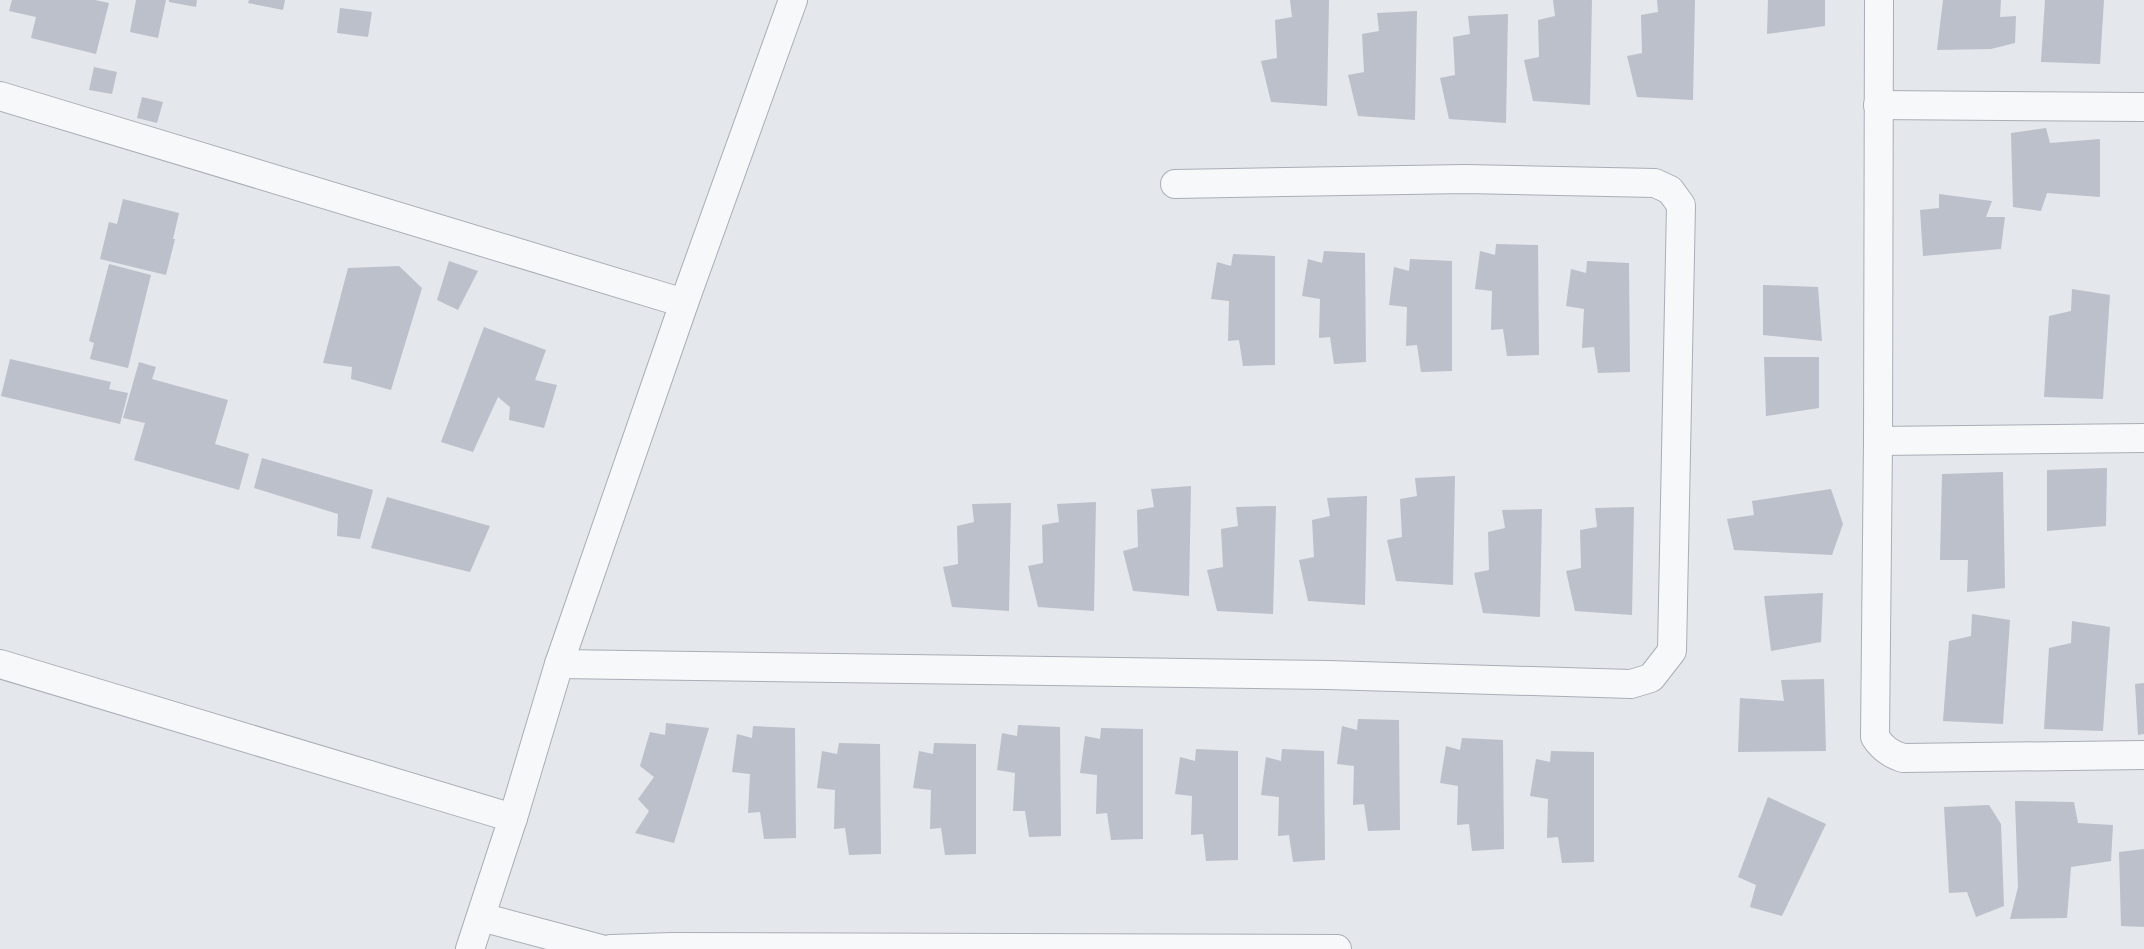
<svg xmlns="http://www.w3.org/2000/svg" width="2144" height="949" font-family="'Public Sans',sans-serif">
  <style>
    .building { fill: #bbc0ca }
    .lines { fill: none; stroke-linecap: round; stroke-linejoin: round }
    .minor-casing { stroke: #a9aeb7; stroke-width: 30 }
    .minor { stroke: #f7f8fa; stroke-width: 28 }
  </style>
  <rect width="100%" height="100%" fill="#e4e7ec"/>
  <!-- building -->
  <g class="building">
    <path d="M12,0H95L109,3L96,54L31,38L36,17L9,11Z"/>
    <path d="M136,0H166L158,38L130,32Z"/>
    <path d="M169,0H197L196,7L169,2Z"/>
    <path d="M249,0H285L283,10L248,3Z"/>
    <path d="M1290,0H1329L1327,106L1271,102L1261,61L1277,58L1275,20L1292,17Z"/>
    <path d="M1553,0H1592L1590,105L1533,101L1524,60L1539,57L1538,20L1555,16Z"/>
    <path d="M1657,0H1695L1693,100L1637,97L1627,56L1642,53L1641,15L1658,12Z"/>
    <path d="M1768,0H1825V26L1767,34Z"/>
    <path d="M1943,0H2001L2000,17L2016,16L2015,43L1991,49L1937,50Z"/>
    <path d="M2045,0H2104L2100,64L2041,62Z"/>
    <path d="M340,8L372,12L368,37L337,33Z"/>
    <path d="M1417,11L1415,120L1358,116L1348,75L1364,72L1362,34L1379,31L1377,13Z"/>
    <path d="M1508,14L1506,123L1449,119L1440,78L1455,75L1453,37L1470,34L1468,16Z"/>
    <path d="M94,67L117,72L112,94L89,90Z"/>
    <path d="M142,97L163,102L157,123L137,118Z"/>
    <path d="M2046,128L2050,143L2100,139V197L2047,193L2041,211L2013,207L2011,133Z"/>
    <path d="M1939,194L1992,201L1986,217H2005L2001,249L1923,256L1920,210L1939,208Z"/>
    <path d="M123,199L179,213L173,239H175L166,275L100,259L109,222L117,224Z"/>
    <path d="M1496,244L1538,245L1539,355L1507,356L1503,329L1491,330L1492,291L1475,289L1480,251L1495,255Z"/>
    <path d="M1324,251L1365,253L1366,362L1334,364L1330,337L1319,338L1320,299L1302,296L1308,259L1322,263Z"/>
    <path d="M1233,254L1275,256V365L1243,366L1239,340L1228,341L1229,301L1211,299L1217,262L1231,266Z"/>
    <path d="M1410,259L1452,261V371L1421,372L1417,345L1406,346L1407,307L1389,305L1394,267L1409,271Z"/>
    <path d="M449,261L478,271L458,310L437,300Z"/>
    <path d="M1587,261L1629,263L1630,372L1598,373L1594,347L1582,348L1584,309L1566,306L1571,269L1586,273Z"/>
    <path d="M109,264L151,275L128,368L90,359L94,343L89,341Z"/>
    <path d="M399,266L422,288L391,390L351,379L352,367L323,363L348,268Z"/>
    <path d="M1763,285L1818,287L1822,341L1763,335Z"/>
    <path d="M2072,289L2110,295L2103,399L2044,397L2049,316L2071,311Z"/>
    <path d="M484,327L546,350L535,380L557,385L544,428L509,420L510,407L498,397L473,452L441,442Z"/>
    <path d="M1764,357H1819V408L1766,416Z"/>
    <path d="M10,359L111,382L109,389L128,393L120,424L1,396Z"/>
    <path d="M139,362L156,367L152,379L228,400L215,444L249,454L239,490L134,460L145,423L123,418Z"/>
    <path d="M262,458L373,490L360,539L337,536L338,514L254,488Z"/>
    <path d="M2107,468L2106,526L2047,531V470Z"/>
    <path d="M2003,472L2005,588L1967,592L1968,560H1940L1942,474Z"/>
    <path d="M1455,476L1453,585L1396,581L1387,540L1402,537L1400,499L1417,496L1415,478Z"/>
    <path d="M1191,486L1189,596L1133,591L1123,551L1138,547L1137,510L1154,507L1151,489Z"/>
    <path d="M1831,489L1843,524L1832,555L1734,550L1727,519L1754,515L1752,501Z"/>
    <path d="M1367,496L1365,605L1308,601L1299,560L1314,557L1312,520L1330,516L1327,498Z"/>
    <path d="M387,497L490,526L470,572L371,548Z"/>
    <path d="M1096,502L1094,611L1038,607L1028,566L1043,563L1042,525L1059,522L1057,504Z"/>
    <path d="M1011,503L1009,611L952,607L943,567L958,564L957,526L974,522L972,504Z"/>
    <path d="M1276,506L1273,614L1217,611L1207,570L1223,567L1221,529L1238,526L1236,507Z"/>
    <path d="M1634,507L1632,615L1575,611L1566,571L1581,568L1580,530L1597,527L1595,508Z"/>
    <path d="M1542,509L1540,617L1483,613L1474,573L1489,570L1488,532L1505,528L1502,510Z"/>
    <path d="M1823,593L1821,642L1771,651L1764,596Z"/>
    <path d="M1972,614L2010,620L2003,724L1943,721L1949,641L1971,636Z"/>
    <path d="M2072,621L2110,627L2103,731L2044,729L2049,648L2071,643Z"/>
    <path d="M1824,679L1826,751L1738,752L1740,698L1784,701L1781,680Z"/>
    <path d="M2144,683V734L2138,735L2135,684Z"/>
    <path d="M1358,719L1399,720L1400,830L1368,831L1364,804L1353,805L1354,766L1337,764L1342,726L1357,730Z"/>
    <path d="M666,723L709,728L674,843L635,833L649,811L638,799L654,777L640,766L650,732L665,735Z"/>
    <path d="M1018,725L1060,727L1061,836L1029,837L1025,811H1013L1015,773L997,770L1002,733L1017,736Z"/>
    <path d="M753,726L795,728L796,838L764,839L760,812L748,813L750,774L732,772L737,734L752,738Z"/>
    <path d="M1101,728L1143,729V839L1111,840L1107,813L1096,814L1097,775L1080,773L1085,736L1100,739Z"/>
    <path d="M1462,738L1503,740L1504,849L1472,851L1469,824L1457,825L1458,786L1440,783L1446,746L1460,750Z"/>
    <path d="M839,743L880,744L881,854L849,855L845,828L834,829L835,790L817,788L822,751L837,754Z"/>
    <path d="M934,743L976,744V854L945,855L941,828L930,829L931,790L913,788L919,751L933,754Z"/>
    <path d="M1196,749L1238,751V860L1206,861L1203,834L1191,835L1192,796L1175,794L1180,757L1195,761Z"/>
    <path d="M1282,749L1324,751L1325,860L1293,862L1289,835L1278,836L1279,797L1261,795L1266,757L1281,761Z"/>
    <path d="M1551,751L1594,752V862L1562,863L1558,837L1547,838L1548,799L1530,796L1536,759L1550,762Z"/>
    <path d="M1768,797L1826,824L1782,916L1750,907L1756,885L1738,877Z"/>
    <path d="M2015,801L2074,802L2078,823L2113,825L2111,861L2071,867L2067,918L2010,919L2018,887Z"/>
    <path d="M1989,805L2001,824L2004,906L1976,917L1967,892L1949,893L1944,807Z"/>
    <path d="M2144,849V927L2121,926L2119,852Z"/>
  </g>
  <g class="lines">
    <defs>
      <g id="minor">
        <path d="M1879,0L1878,441L1875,737C1882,748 1890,754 1903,758L2144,755"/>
        <path d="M0,96L684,303"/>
        <path d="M1878,105L2144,107"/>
        <path d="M1878,441L2144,438"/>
        <path d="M0,664L513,818"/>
        <path d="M559,664L1328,675L1631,684L1651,678L1672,651L1681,205L1670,190L1655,183L1465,179L1175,184"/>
        <path d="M481,917L601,949"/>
        <path d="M470,949L513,818L559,664L684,303L793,0"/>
        <path d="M611,949L673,947L1337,949"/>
      </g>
    </defs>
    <!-- minor casing -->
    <use href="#minor" class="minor-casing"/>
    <!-- minor -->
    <use href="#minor" class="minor"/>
  </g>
</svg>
